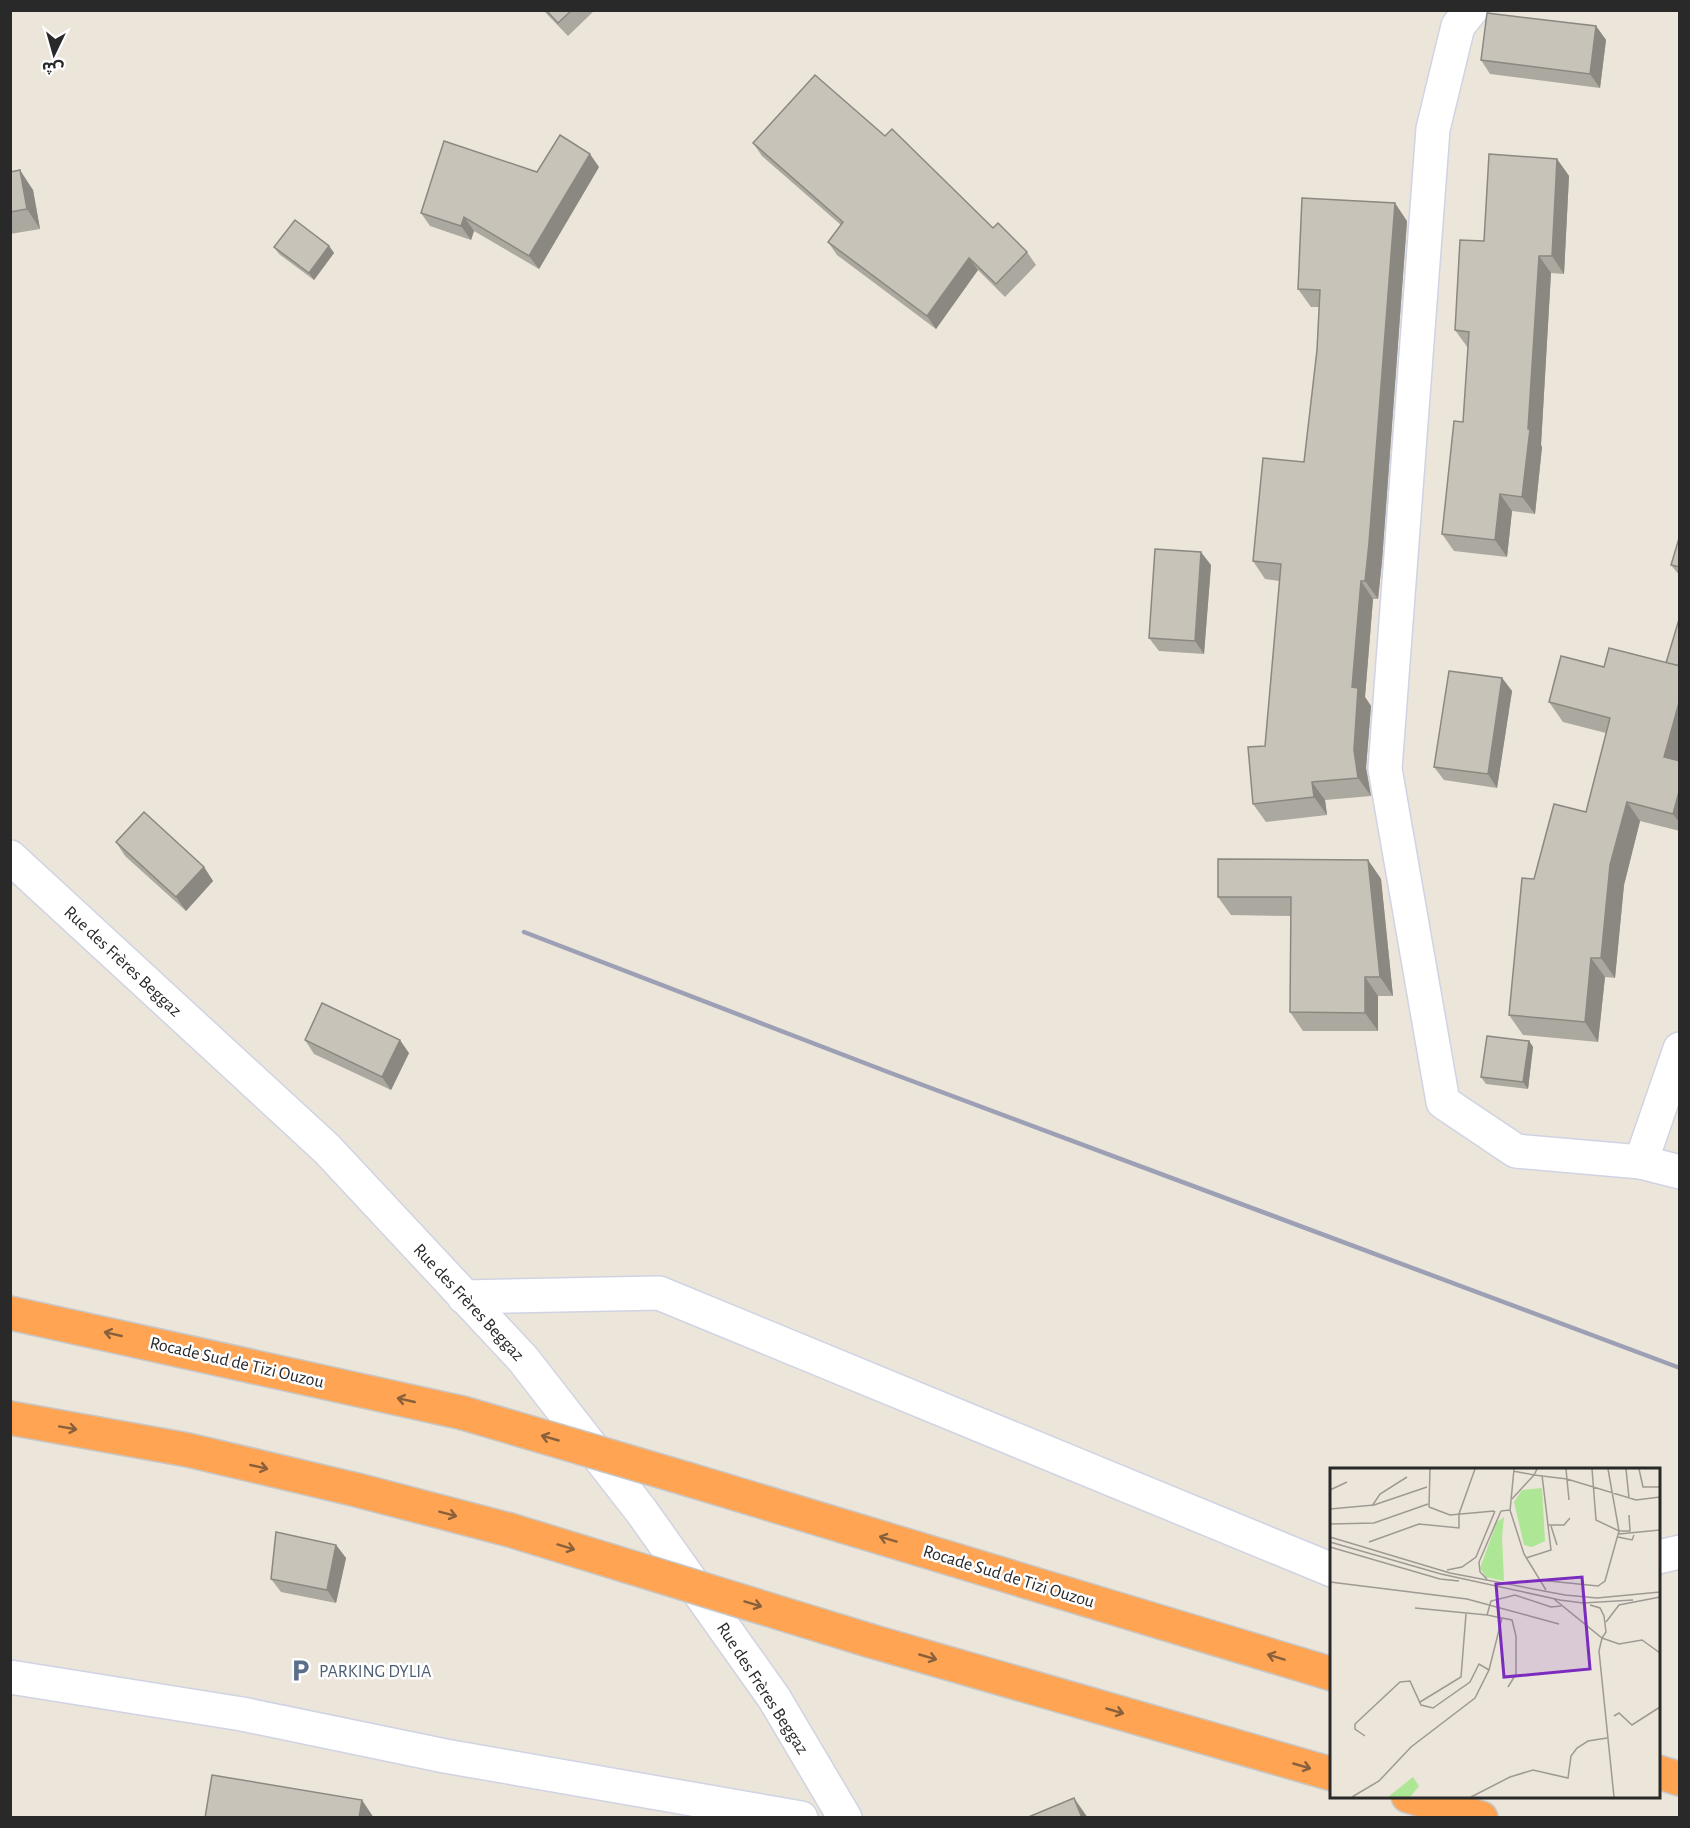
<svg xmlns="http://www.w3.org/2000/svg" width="1690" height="1828" font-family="'Alegreya Sans','Noto Sans Arabic',sans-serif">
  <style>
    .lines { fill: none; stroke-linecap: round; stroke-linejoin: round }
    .minor-casing { stroke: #d0d3e3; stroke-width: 36 }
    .tertiary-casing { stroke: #d0d3e3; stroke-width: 36 }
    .motorway-casing { stroke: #c7c7c7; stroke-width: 36 }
    .minor { stroke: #fff; stroke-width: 33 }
    .tertiary { stroke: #fff; stroke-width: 33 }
    .motorway { stroke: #ffa453; stroke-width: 33 }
    .rail { stroke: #9da0b5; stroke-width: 4.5 }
    .motorway-bridge-casing { stroke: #c7c7c7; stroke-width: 36; stroke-linecap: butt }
    .motorway-bridge { stroke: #ffa453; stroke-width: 33 }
    .wall { fill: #aba89f }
    .shaded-wall { fill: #8b8882 }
    .building { fill: #c7c3b9; stroke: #8b8882; stroke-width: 1.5 }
    .oneway { stroke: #89603c }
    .labels { text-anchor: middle; stroke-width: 5; stroke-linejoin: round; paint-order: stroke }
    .street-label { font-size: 18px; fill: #292929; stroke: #fff }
    .service-label { font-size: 18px; fill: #4e5e75; stroke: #fff; text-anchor: start }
    .inset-road { fill: none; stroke: #9e9a93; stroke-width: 1.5 }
    .view { fill: #7b2cbf; fill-opacity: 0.15; stroke: #7b2cbf; stroke-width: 3 }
    .inset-edge { fill: none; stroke: #292929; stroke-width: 3 }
  </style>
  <rect width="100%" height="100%" fill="#ece5da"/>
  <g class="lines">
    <defs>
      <g id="minor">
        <path d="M1471,10L1458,26L1433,129L1385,769L1443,1102L1516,1151L1641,1162"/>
        <path d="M10,1677L242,1714L445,1756L801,1818"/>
      </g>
      <g id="tertiary">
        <path d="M10,857L327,1149L523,1359L642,1512L774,1698L845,1818"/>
        <path d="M1680,1049L1641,1162L1680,1172"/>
        <path d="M464,1297L659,1293L1332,1570"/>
        <path d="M1658,1557L1680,1552"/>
      </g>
      <g id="motorway">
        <path d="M10,1313L463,1413"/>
        <path d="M10,1418L188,1450L357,1490L510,1530"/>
        <path d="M687,1479L1332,1674"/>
        <path d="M871,1641L1332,1774"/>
        <path d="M1658,1772L1680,1779"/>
        <path d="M1408,1796L1481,1818"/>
      </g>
    </defs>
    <!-- minor casing -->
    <use href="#minor" class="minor-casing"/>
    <!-- tertiary casing -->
    <use href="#tertiary" class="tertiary-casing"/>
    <!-- motorway casing -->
    <use href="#motorway" class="motorway-casing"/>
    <!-- minor -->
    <use href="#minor" class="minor"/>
    <!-- tertiary -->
    <use href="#tertiary" class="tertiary"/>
    <!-- motorway -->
    <use href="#motorway" class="motorway"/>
    <!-- rail -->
    <path class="rail" d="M524,932L888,1072L1680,1368"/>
    <defs>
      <g id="motorway-bridge">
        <path d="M463,1413L687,1479"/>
        <path d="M510,1530L871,1641"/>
      </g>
    </defs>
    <!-- motorway-bridge casing -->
    <use href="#motorway-bridge" class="motorway-bridge-casing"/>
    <!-- motorway-bridge -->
    <use href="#motorway-bridge" class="motorway-bridge"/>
  </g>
  <!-- wall -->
  <g class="wall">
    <path d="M543,10H595L568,36Z"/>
    <path d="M1596,26L1606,40L1600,88L1490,74L1481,60Z"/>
    <path d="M885,136L993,228L1027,252L1036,265L1005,297L978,270L936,329L837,255L828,242L841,225L762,156L753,143Z"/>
    <path d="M1557,159L1569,176L1564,274L1551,273L1541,445L1542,447L1535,514L1512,511L1507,557L1454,551L1442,534L1463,422L1468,348L1455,330L1484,241Z"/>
    <path d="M599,167L539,269L474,231L471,240L430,226L421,213L537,172Z"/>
    <path d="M10,172L33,190L40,229L10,234Z"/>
    <path d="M1407,221L1382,561L1378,599H1373L1365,697L1371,706L1366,768L1371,796L1325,800L1327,815L1266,822L1253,804L1265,746L1280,581L1265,579L1253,561L1304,462L1317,350L1319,307H1311L1298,289Z"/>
    <path d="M329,246L334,253L314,280L279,254L274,247Z"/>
    <path d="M1680,535V576L1671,565Z"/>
    <path d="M1211,565L1204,654L1159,651L1149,638Z"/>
    <path d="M1680,616V831L1640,821L1624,885L1615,978L1605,977L1598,1042L1523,1035L1509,1015L1534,879L1586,812L1606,733L1563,722L1549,702L1604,667L1666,663Z"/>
    <path d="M1502,678L1512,691L1497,788L1444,780L1434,767Z"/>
    <path d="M116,842L204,867L213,881L186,911L125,856Z"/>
    <path d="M1368,860L1381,879L1393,996H1378V1031H1303L1290,1012L1291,916L1231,915L1218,897Z"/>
    <path d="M305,1040L409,1053L391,1090L314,1054Z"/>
    <path d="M1529,1041L1533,1047L1528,1089L1486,1084L1481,1077Z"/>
    <path d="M336,1545L346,1558L336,1603L281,1592L271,1579Z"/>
  </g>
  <!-- shaded-wall -->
  <g class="shaded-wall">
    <path d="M1596,26L1606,40L1600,88L1590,74Z"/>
    <path d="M590,154L599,167L539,269L529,256Z"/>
    <path d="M1557,159L1569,176L1564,274L1552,256Z"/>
    <path d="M20,170L33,190L40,229L27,209Z"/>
    <path d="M1395,203L1407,221L1382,561L1378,599L1365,581Z"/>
    <path d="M464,217L474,231L471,240L461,226Z"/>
    <path d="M329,246L334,253L314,280L309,273Z"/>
    <path d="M1539,256L1551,273L1541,445L1542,447L1535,514L1522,497L1528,429Z"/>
    <path d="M969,258L978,270L936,329L927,316Z"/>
    <path d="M1500,494L1512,511L1507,557L1495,540Z"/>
    <path d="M1201,552L1211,565L1204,654L1195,641Z"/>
    <path d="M1361,581L1373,599L1365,697L1371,706L1366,768L1371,796L1358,778L1354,750L1352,687Z"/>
    <path d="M1502,678L1512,691L1497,788L1488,774Z"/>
    <path d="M1680,699V771L1664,757Z"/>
    <path d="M1312,782L1325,800L1327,815L1314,797Z"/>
    <path d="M1680,788V823L1673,814Z"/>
    <path d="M1627,802L1640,821L1624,885L1615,978L1601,958L1610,865Z"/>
    <path d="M1368,860L1381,879L1393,996L1380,977Z"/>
    <path d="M204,867L213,881L186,911L176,897Z"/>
    <path d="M1591,958L1605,977L1598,1042L1585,1022Z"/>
    <path d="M1365,977L1378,996V1031L1365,1013Z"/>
    <path d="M400,1040L409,1053L391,1090L382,1077Z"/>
    <path d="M1529,1041L1533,1047L1528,1089L1523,1082Z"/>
    <path d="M336,1545L346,1558L336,1603L327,1590Z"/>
    <path d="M1074,1798L1088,1818H1082Z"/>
    <path d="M362,1800L374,1818H359Z"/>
  </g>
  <!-- building -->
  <g class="building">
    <path d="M546,10H572L558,23Z"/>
    <path d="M1487,13L1596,26L1590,74L1481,60Z"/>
    <path d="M815,75L885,136L892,129L993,228L998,223L1027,252L996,284L969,258L927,316L828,242L843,222L753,143Z"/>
    <path d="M560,135L590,154L529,256L464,217L461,226L421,213L444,141L537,172Z"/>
    <path d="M1489,154L1557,159L1552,256H1539L1528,429H1530L1522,497L1500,494L1495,540L1442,534L1454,421L1463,422L1469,332L1455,330L1460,240L1484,241Z"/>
    <path d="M20,170L27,209L10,212V172Z"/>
    <path d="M1302,198L1395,203L1369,543L1365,581H1361L1352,687L1358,688L1354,750L1358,778L1312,782L1314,797L1253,804L1248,747L1265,746L1281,564L1253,561L1263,458L1304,462L1317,350L1320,290L1298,289Z"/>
    <path d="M295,220L329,246L309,273L274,247Z"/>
    <path d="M1680,535V567L1671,565Z"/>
    <path d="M1155,549L1201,552L1195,641L1149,638Z"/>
    <path d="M1680,616V666L1666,663Z"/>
    <path d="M1609,648L1680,666V699L1664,757L1680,761V788L1673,814L1627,802L1610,865L1601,958H1591L1585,1022L1509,1015L1522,878L1534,879L1554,804L1586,812L1610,718L1549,702L1561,656L1604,667Z"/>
    <path d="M1449,671L1502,678L1488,774L1434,767Z"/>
    <path d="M144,812L204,867L176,897L116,842Z"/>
    <path d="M1218,859L1368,860L1380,977H1365V1013L1290,1012L1291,897H1218Z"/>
    <path d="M322,1003L400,1040L382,1077L305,1040Z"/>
    <path d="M1487,1036L1529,1041L1523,1082L1481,1077Z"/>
    <path d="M276,1532L336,1545L327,1590L271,1579Z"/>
    <path d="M212,1775L362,1800L359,1818H205Z"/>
    <path d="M1074,1798L1082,1818H1026Z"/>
  </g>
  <!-- one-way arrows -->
  <defs><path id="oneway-shaft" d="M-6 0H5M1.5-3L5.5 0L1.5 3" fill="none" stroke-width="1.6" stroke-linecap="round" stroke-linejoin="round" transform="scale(1.5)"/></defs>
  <g class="oneway">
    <use href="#oneway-shaft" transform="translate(113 1334) rotate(-167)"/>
    <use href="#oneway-shaft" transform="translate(406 1400) rotate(-167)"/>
    <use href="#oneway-shaft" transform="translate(68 1428) rotate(10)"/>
    <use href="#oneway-shaft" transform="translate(550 1438) rotate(-164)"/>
    <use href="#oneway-shaft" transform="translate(259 1467) rotate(13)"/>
    <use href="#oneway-shaft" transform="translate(448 1514) rotate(15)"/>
    <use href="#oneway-shaft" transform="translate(888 1539) rotate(-163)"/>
    <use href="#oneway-shaft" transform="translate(566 1547) rotate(17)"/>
    <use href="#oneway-shaft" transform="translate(753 1604) rotate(17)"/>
    <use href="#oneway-shaft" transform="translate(928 1657) rotate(16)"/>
    <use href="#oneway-shaft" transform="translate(1276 1657) rotate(-163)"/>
    <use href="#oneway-shaft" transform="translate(1115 1711) rotate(16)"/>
    <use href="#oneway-shaft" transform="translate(1302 1766) rotate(16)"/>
  </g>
  <!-- icons -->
  <defs>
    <symbol id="parking-bare" viewBox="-9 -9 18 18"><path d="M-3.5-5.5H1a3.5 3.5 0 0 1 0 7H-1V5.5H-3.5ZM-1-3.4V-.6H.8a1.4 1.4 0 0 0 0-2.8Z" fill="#5c6f8a" stroke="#fff" stroke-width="2.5" paint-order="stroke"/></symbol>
  </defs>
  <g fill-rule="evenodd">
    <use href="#parking-bare" x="284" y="1654" width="33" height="33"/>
  </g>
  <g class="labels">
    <!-- street labels -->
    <g class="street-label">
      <text transform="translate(123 961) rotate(43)" y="6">Rue des Frères Beggaz</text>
      <text transform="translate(469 1302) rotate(47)" y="6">Rue des Frères Beggaz</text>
      <text transform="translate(237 1362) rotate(13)" y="6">Rocade Sud de Tizi Ouzou</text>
      <text transform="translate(1009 1576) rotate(17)" y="6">Rocade Sud de Tizi Ouzou</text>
      <text transform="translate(763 1688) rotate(57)" y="6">Rue des Frères Beggaz</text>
    </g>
    <!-- service labels -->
    <g class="service-label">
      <text x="319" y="1677">PARKING DYLIA</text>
    </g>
  </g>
  <!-- overview -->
  <g transform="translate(1330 1468)">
    <rect width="330" height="330" fill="#ece5da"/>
    <path d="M212,20L215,73L202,79L194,77L184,34L192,22ZM174,49L172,69L174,113L156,109L150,100L167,54ZM83,309L89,318L80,329H58Z" fill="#ade694"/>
    <path class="inset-road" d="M236,1L239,32M262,1L266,52L289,63H300L299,47M296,1L299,30M309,1L313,19H330M183,3L204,7L207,1M0,22L17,14M182,31L204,7L237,11L306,32L330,29M42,38L50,26L77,9M99,39L120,47L164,43M99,39L100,1M0,41L44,37L97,19M171,43L180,42L194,86L216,122M180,43L184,1M0,56L44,55L98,36M218,57H234L240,50M221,58L227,77M289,66L330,62M0,69L120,105L235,127L267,130L330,124M288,69L302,72L304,67M0,74L111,106L230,132L253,135L303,132M39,74L89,56L129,60V46L145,1M0,79L110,111L129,113M196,90L221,82L212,7M117,102L132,99L146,89L165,43M157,111L150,104L149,94L171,43M209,112L268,118L275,113L289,63L278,1M0,114L137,131L229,156M224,131L272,170L289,176L312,172L330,185M260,137L270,140L274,148L276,164L272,170M85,140L157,147M172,150L182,152L186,168V206L178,219M276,154L289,137L330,129M272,170L269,183L284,329M90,234L131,209L136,146M284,248L289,245L302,257L330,239M35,268L25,261V256L70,214L80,213L91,237L103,240L140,214L149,196L159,202M22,329L49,313L81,279L145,230L159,202L172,150L157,147L161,133L185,127L221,139L231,138M141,329L180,309L203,302L238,310L241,288L247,280L258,273L277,270"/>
    <path class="view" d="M252,109L260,201L174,209L166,116Z"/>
    <rect width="330" height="330" class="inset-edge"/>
  </g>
  <!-- border -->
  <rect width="1690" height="1828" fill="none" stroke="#292929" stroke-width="24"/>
  <!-- north arrow -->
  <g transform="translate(54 54) rotate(185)" stroke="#ffffff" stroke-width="4.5" paint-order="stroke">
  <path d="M0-4.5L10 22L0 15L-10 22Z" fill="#292929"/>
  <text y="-9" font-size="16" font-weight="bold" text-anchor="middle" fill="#292929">ش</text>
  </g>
</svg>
